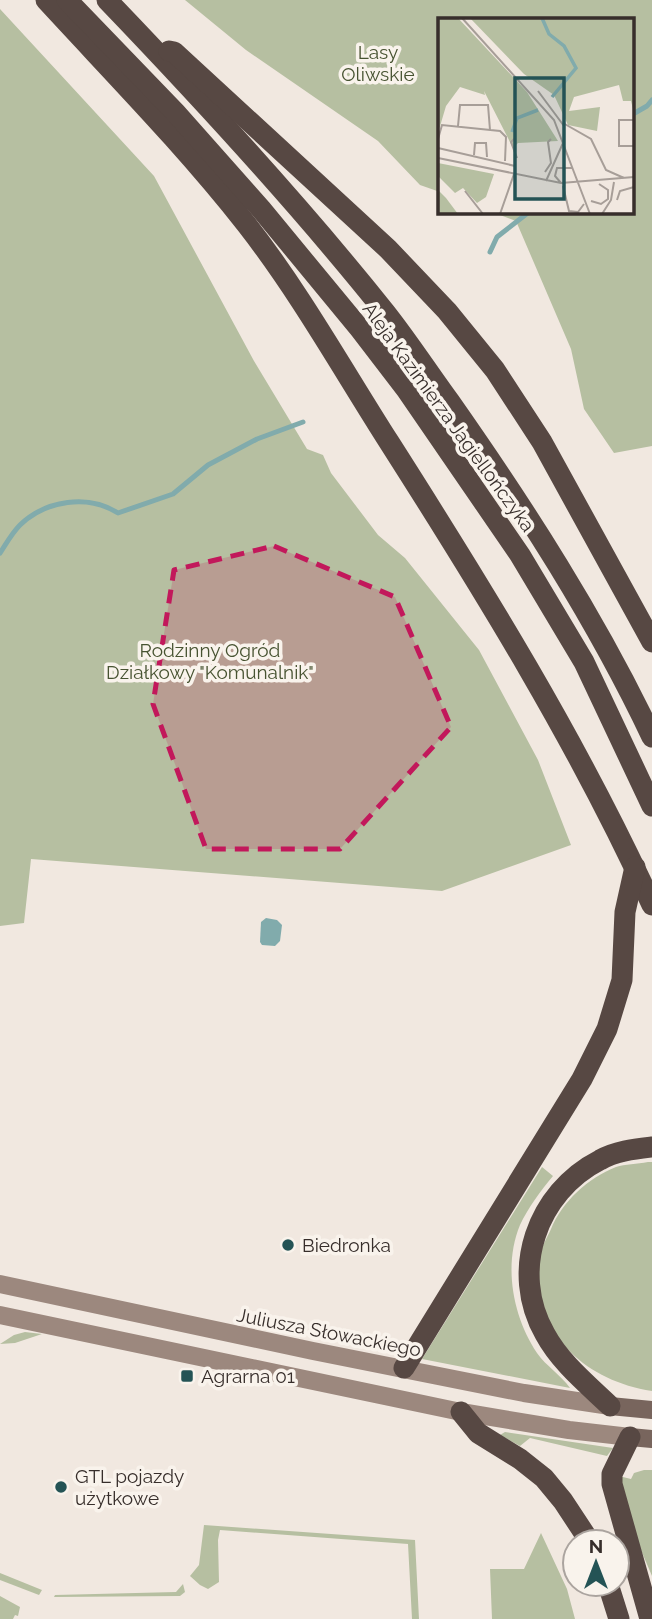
<svg xmlns="http://www.w3.org/2000/svg" width="652" height="1619" font-family="Raleway,sans-serif">
  <style>
    .green { fill: #b6bfa1 }
    .water { fill: #81abac }
    .lines { fill: none; stroke-linecap: round; stroke-linejoin: round }
    .stream { stroke: #81abac; stroke-width: 5 }
    .secondary { stroke: #9c887e; stroke-width: 18 }
    .primary { stroke: #78655d; stroke-width: 18 }
    .highway { stroke: #574843; stroke-width: 21 }
    .marked { fill: #c2185b; fill-opacity: 0.2; stroke: #c2185b; stroke-width: 5; stroke-dasharray: 14 9; stroke-linejoin: round }
    .poi-dot { fill: #245355; stroke: #f9f3ec; stroke-width: 2.5 }
    .labels { text-anchor: middle; stroke-width: 7; stroke-linejoin: round; paint-order: stroke }
    .park-label { font-size: 19px; fill: #475331; stroke: #f9f3ec }
    .street-label { font-size: 19px; fill: #372e2b; stroke: #f9f3ec }
    .poi-label { font-size: 19px; fill: #372e2b; stroke: #f9f3ec; text-anchor: start }
    .inset-river { fill: none; stroke: #81abac; stroke-width: 3.5 }
    .inset-road { fill: none; stroke: #a79e98; stroke-width: 2 }
    .view { fill: #245355; fill-opacity: 0.15; stroke: #245355; stroke-width: 3.5 }
    .inset-edge { fill: none; stroke: #372e2b; stroke-width: 3.5 }
  </style>
  <rect width="100%" height="100%" fill="#f1e8e0"/>
  <!-- green -->
  <g class="green">
    <path d="M185,0H652V446L614,453L584,409L571,349L516,221L492,212H633V19H440V192L420,185L378,141L246,50Z"/>
    <path d="M0,9L154,176L254,361L307,449L323,455L331,473L378,535L405,558L479,650L538,760L571,845L442,891L31,859L24,923L0,926Z"/>
    <path d="M648,1162H652V1391C583,1380 532,1332 539,1259C540,1249 547,1238 551,1229C562,1202 588,1178 616,1167C625,1164 637,1164 648,1162Z"/>
    <path d="M542,1167L553,1176C541,1190 528,1208 520,1225C503,1266 513,1317 537,1353C546,1366 561,1375 570,1388L422,1359Z"/>
    <path d="M25,1332L42,1334L15,1343L0,1344L14,1335Z"/>
    <path d="M505,1432L613,1448L607,1456L530,1438L520,1446L500,1435Z"/>
    <path d="M644,1470H652V1576L635,1536L619,1476L631,1479L634,1473Z"/>
    <path d="M204,1525L415,1540L419,1619H412L408,1544L220,1530L218,1540L219,1582L208,1589L200,1585L190,1576L199,1565Z"/>
    <path d="M541,1533L567,1589L575,1619H492L490,1569H524Z"/>
    <path d="M0,1573L42,1590L39,1595L0,1580Z"/>
    <path d="M183,1584L185,1592L180,1596L54,1597L55,1595L176,1592Z"/>
    <path d="M0,1596L20,1607L18,1616L15,1615L13,1619H0Z"/>
  </g>
  <!-- water -->
  <path class="water" d="M266,918L277,920L282,925L280,941L275,946L262,945L260,942L261,922Z"/>
  <g class="lines">
    <!-- stream -->
    <g class="stream">
      <path d="M633,114L647,106L652,100"/>
      <path d="M490,252L497,237L529,212"/>
      <path d="M0,553C6,544 12,533 20,525C46,500 88,494 118,513L173,494L208,465L257,439L303,422"/>
    </g>
    <!-- secondary -->
    <g class="secondary">
      <path d="M0,1284L313,1351L524,1393L610,1406"/>
      <path d="M0,1315L461,1412L569,1430L630,1437"/>
    </g>
    <!-- primary -->
    <g class="primary">
      <path d="M610,1406L652,1410"/>
      <path d="M630,1437L652,1439"/>
    </g>
    <!-- highway -->
    <g class="highway">
      <path d="M46,0C114,74 185,146 247,225C300,293 343,370 389,442C484,591 578,743 652,905"/>
      <path d="M67,0L175,112L261,209L360,329L406,389L520,555L584,662L652,806"/>
      <path d="M107,0C203,100 298,203 385,312C408,341 428,372 450,402C525,509 596,619 652,737"/>
      <path d="M169,51L174,52L388,249L447,311L495,370L542,442L652,642"/>
      <path d="M404,1368L582,1079L607,1029L622,980L625,912L635,867"/>
      <path d="M610,1406C587,1384 560,1362 545,1334C509,1271 537,1192 600,1160C616,1151 635,1149 652,1147"/>
      <path d="M461,1412L478,1433L520,1459L544,1478L563,1501L590,1542"/>
      <path d="M630,1437L612,1474V1484L650,1619"/>
      <path d="M608,1584L619,1619"/>
    </g>
  </g>
  <!-- marked area -->
  <path class="marked" d="M274,546L395,597L451,727L340,849H206L153,704L174,570Z"/>
  <!-- markers -->
  <g class="poi-dot">
    <circle cx="288" cy="1245" r="7"/>
    <rect x="180" y="1369" width="14" height="14" rx="3.5"/>
    <circle cx="61" cy="1487" r="7"/>
  </g>
  <g class="labels">
    <!-- park labels -->
    <g class="park-label">
      <text x="378" y="59">Lasy<tspan x="378" dy="22">Oliwskie</tspan></text>
      <text x="210" y="657">Rodzinny Ogród<tspan x="210" dy="22">Działkowy "Komunalnik"</tspan></text>
    </g>
    <!-- street labels -->
    <g class="street-label">
      <text transform="translate(449 417) rotate(54)" y="7">Aleja Kazimierza Jagiellończyka</text>
      <text transform="translate(329 1332) rotate(11)" y="7">Juliusza Słowackiego</text>
    </g>
    <!-- poi labels -->
    <g class="poi-label">
      <text x="302" y="1252">Biedronka</text>
      <text x="201" y="1383">Agrarna 01</text>
      <text x="75" y="1483">GTL pojazdy<tspan x="75" dy="22">użytkowe</tspan></text>
    </g>
  </g>
  <!-- overview -->
  <g transform="translate(438 18)">
    <rect width="196" height="196" fill="#f1e8e0"/>
    <path d="M0,0H20L89,74L120,123L80,125L75,130L46,73L47,77L22,69L8,88L0,115ZM32,0H196V95L193,83H185L181,67L136,79L131,93L162,89L159,113L130,107L116,77L86,56ZM0,145L56,156L48,179L39,185L25,170L17,175L0,158ZM0,172L8,180L20,196H0Z" fill="#b6bfa1"/>
    <path class="inset-river" d="M104,0L111,16L126,28L138,50L114,79M74,114L79,100L100,92"/>
    <path class="inset-road" d="M24,0L116,102L152,196M100,73L126,108M196,102H181V128H196M125,105L153,121L168,152L186,160M20,108L22,87H50L52,112M77,120L73,124L79,140M0,121L4,107L62,113L68,119L67,143M0,130L77,148M36,137L37,125H48L49,139M0,140L123,165L196,159M107,154L113,145L110,124L113,121M108,163L125,125M123,165L117,158L119,150H134M125,168L131,193L140,194L146,186M27,173L45,196M179,182L182,173L196,169M153,183L163,186L170,181V172L161,166M62,196L76,156M164,196L173,182L176,164"/>
    <path class="view" d="M77,60H126V181H77Z"/>
    <rect width="196" height="196" class="inset-edge"/>
  </g>
  <!-- north arrow -->
  <g transform="translate(596 1563)"><circle r="33" fill="#f9f3ec" stroke="#aba49f" stroke-width="2"/>
  <path d="M0-5L12 26L0 18L-12 26Z" fill="#245355"/>
  <text y="-10" font-size="19" font-weight="bold" text-anchor="middle" fill="#372e2b">N</text>
  </g>
</svg>
